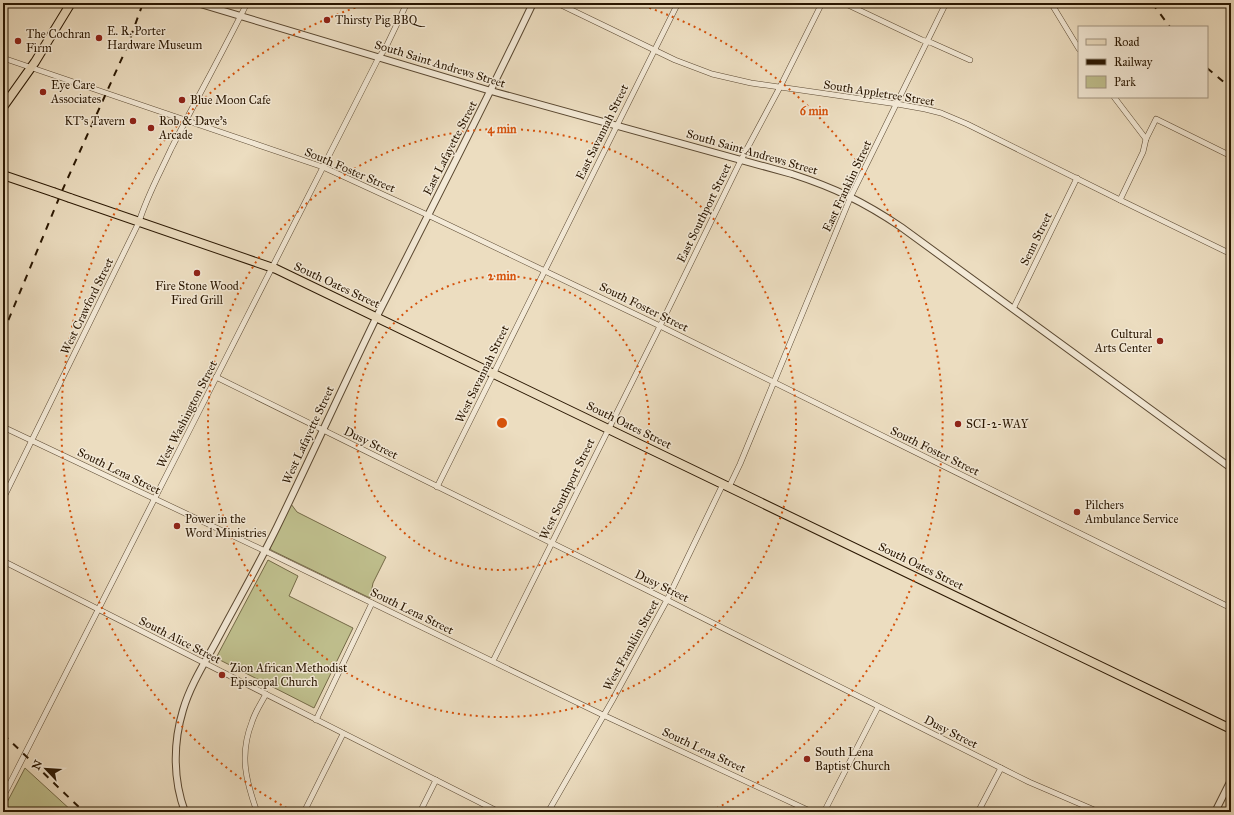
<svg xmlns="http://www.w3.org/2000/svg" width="1234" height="815" font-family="'IM FELL Great Primer',serif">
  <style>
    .green { fill: #bfbf8d; stroke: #746a47 }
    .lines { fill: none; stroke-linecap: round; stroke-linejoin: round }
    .minor-casing { stroke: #5a4831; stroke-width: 6 }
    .tertiary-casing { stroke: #5a4831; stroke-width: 8 }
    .primary-casing { stroke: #291601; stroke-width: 10 }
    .minor { stroke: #f3e9d6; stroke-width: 5 }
    .tertiary { stroke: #f3e9d6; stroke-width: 6 }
    .primary { stroke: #ecddc0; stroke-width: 8 }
    .rail { stroke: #291601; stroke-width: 2; stroke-dasharray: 7 7; stroke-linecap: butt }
    .primary-bridge-casing { stroke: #291601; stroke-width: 10; stroke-linecap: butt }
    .primary-bridge { stroke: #ecddc0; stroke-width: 8 }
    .ring { fill: none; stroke: #d5520b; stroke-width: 2; stroke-dasharray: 2 4 }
    .poi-dot { fill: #8f2418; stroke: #f3e9d6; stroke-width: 1.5 }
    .labels { text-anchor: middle; stroke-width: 3; stroke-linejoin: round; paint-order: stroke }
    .poi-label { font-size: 12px; fill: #291601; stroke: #f3e9d6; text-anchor: start }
    .street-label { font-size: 12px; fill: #291601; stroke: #f3e9d6 }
    .centre { fill: #d5520b; stroke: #f3e9d6; stroke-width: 2 }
    .ring-label { font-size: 12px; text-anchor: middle; font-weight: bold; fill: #d5520b; stroke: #f3e9d6; stroke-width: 3; stroke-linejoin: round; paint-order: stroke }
  </style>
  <rect width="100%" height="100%" fill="#ecddc0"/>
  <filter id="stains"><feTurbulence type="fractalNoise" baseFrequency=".005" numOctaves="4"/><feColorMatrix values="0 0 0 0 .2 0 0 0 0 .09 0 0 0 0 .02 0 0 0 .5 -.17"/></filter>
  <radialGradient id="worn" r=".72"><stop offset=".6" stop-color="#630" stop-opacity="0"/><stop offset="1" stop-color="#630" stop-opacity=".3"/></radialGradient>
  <!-- green -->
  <g class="green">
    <path d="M291,504L297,512L386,557L373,583L370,598L271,550L270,548Z"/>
    <path d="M268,560L298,576L289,596L353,628L314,708L216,658Z"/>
    <path d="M25,768L73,812H3V810Z"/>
  </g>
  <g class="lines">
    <defs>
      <g id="minor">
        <path d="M557,3L675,60L712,74L751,83L897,104L925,109L941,113L967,124L1120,200L1231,254"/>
        <path d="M844,3L922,40L932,43L970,60"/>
        <path d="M1051,3L1079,49"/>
        <path d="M3,58L323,167L434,218L660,326L1231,608"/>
        <path d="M1114,97L1146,139"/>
        <path d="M1120,200L1143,152L1146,139L1156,119L1231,156"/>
        <path d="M1013,309L1077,178"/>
        <path d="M216,377L667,600L1001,768L1029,782L1099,812"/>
        <path d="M3,427L265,551L603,715L812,812"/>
        <path d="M437,487L678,3"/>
        <path d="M729,487L740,464L851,196L946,3"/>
        <path d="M3,499L139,222C147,196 160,173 171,149C196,100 223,52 247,3"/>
        <path d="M3,561L499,812"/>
        <path d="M493,661L660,326L741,160L780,87L822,3"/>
        <path d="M316,720L372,603"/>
        <path d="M3,797C129,551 253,303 379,57L385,49L407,3"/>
        <path d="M257,812C246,781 239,755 252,722C255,712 261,703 266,694"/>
        <path d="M304,812L343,734"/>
        <path d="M420,812L436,780"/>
        <path d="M548,812L612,701L667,600L723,484"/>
        <path d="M824,812L878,707"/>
        <path d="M978,812L1001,768"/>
      </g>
      <g id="tertiary">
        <path d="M197,3L491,91L792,174C835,188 864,202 901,227L1231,468"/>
        <path d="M185,812C173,780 173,743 183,710C190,686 204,664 216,642C236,604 258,566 277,527C311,457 343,386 377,316C430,212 483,108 533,3"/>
        <path d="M1215,812L1231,780"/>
      </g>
      <g id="primary">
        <path d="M3,107L35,62L71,3"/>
        <path d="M3,175L53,192"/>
        <path d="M70,198L276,269L1231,729"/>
      </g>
    </defs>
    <!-- minor casing -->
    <use href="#minor" class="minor-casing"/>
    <!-- tertiary casing -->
    <use href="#tertiary" class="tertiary-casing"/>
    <!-- primary casing -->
    <use href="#primary" class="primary-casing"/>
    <!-- minor -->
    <use href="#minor" class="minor"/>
    <!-- tertiary -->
    <use href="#tertiary" class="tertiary"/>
    <!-- primary -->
    <use href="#primary" class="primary"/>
    <!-- rail -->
    <g class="rail">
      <path d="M1152,3L1170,27"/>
      <path d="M1207,68L1231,88"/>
      <path d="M3,333L62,191L127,47L143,3"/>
      <path d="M3,734L84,812"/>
    </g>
    <defs>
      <path id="primary-bridge" d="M53,192L70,198"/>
    </defs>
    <!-- primary-bridge casing -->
    <use href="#primary-bridge" class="primary-bridge-casing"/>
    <!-- primary-bridge -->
    <use href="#primary-bridge" class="primary-bridge"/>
  </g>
  <!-- distance rings -->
  <g class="ring">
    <circle cx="502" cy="423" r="147"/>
    <circle cx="502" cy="423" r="294"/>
    <path d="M292 811A441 441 0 0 1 366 4M638 4A441 441 0 0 1 712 811"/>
  </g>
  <!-- markers -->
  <g class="poi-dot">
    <circle cx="327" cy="20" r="4"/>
    <circle cx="99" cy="38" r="4"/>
    <circle cx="18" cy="41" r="4"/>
    <circle cx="43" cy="92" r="4"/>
    <circle cx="182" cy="100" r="4"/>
    <circle cx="133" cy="121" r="4"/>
    <circle cx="151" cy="128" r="4"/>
    <circle cx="197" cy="273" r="4"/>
    <circle cx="1160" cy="341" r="4"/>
    <circle cx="958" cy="424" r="4"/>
    <circle cx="1077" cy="512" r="4"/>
    <circle cx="177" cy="526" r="4"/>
    <circle cx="222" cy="675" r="4"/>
    <circle cx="807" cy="759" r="4"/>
  </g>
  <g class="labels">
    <!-- poi labels -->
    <g class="poi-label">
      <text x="335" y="24">Thirsty Pig BBQ</text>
      <text x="107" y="35">E. R. Porter<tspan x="107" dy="14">Hardware Museum</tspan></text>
      <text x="26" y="38">The Cochran<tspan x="26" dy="14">Firm</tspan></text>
      <text x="51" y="89">Eye Care<tspan x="51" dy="14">Associates</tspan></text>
      <text x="190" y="104">Blue Moon Cafe</text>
      <text x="125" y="125" text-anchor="end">KT's Tavern</text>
      <text x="159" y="125">Rob &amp; Dave's<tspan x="159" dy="14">Arcade</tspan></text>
      <text x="197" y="290" text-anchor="middle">Fire Stone Wood<tspan x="197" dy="14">Fired Grill</tspan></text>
      <text x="1152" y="338" text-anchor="end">Cultural<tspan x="1152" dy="14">Arts Center</tspan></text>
      <text x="966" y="428">SCI-2-WAY</text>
      <text x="1085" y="509">Pilchers<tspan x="1085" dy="14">Ambulance Service</tspan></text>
      <text x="185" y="523">Power in the<tspan x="185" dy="14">Word Ministries</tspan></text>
      <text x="230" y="672">Zion African Methodist<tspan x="230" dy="14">Episcopal Church</tspan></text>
      <text x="815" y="756">South Lena<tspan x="815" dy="14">Baptist Church</tspan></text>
    </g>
    <!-- street labels -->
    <g class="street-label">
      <text transform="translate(440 64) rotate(17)" y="4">South Saint Andrews Street</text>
      <text transform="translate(879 93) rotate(9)" y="4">South Appletree Street</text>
      <text transform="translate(602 132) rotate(-64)" y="4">East Savannah Street</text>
      <text transform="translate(450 148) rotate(-63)" y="4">East Lafayette Street</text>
      <text transform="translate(752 152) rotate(16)" y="4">South Saint Andrews Street</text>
      <text transform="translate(350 170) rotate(23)" y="4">South Foster Street</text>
      <text transform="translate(847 186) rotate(-65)" y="4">East Franklin Street</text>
      <text transform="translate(704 213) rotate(-64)" y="4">East Southport Street</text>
      <text transform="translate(1036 239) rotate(-64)" y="4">Senn Street</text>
      <text transform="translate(337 285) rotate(25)" y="4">South Oates Street</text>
      <text transform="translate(87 306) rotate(-64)" y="4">West Crawford Street</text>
      <text transform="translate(644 307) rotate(26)" y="4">South Foster Street</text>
      <text transform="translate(482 374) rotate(-64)" y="4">West Savannah Street</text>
      <text transform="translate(187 414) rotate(-63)" y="4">West Washington Street</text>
      <text transform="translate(629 425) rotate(26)" y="4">South Oates Street</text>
      <text transform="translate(308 435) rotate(-65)" y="4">West Lafayette Street</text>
      <text transform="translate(371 443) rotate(26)" y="4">Dusy Street</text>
      <text transform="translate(935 451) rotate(26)" y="4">South Foster Street</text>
      <text transform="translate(119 471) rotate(26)" y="4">South Lena Street</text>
      <text transform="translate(567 489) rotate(-64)" y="4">West Southport Street</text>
      <text transform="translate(921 566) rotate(26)" y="4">South Oates Street</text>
      <text transform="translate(662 586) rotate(26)" y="4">Dusy Street</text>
      <text transform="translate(412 611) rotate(26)" y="4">South Lena Street</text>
      <text transform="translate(180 640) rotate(27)" y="4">South Alice Street</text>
      <text transform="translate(631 645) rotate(-61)" y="4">West Franklin Street</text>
      <text transform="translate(951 732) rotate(27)" y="4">Dusy Street</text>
      <text transform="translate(704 750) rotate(25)" y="4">South Lena Street</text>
    </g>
  </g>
  <circle cx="502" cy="423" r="6" class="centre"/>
  <g class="ring-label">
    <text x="814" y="115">6 min</text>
    <text x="502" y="133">4 min</text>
    <text x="502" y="280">2 min</text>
  </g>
  <!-- margin -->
  <rect width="1234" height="815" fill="none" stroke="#ecddc0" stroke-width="16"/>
  <rect x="4" y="4" width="1226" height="807" fill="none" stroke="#291601" stroke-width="2"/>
  <rect x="8" y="8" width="1218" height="799" fill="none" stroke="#291601"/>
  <!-- legend -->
  <rect x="1078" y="26" width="130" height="72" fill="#f3e9d6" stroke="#a29581"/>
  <rect x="1086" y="39" width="20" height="6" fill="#ecddc0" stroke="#a29581"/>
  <text x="1114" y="46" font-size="12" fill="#291601">Road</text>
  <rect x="1086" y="59" width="20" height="6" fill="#291601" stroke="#a29581"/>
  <text x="1114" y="66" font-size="12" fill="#291601">Railway</text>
  <rect x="1086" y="76" width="20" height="12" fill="#bfbf8d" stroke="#a29581"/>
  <text x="1114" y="86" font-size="12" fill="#291601">Park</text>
  <!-- north arrow -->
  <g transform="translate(46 769) rotate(295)" stroke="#f3e9d6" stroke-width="3" paint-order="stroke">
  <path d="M0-3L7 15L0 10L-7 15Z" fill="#291601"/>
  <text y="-6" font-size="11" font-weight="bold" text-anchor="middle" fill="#291601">N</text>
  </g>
  <rect width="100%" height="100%" filter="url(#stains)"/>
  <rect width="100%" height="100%" fill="url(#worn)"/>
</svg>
